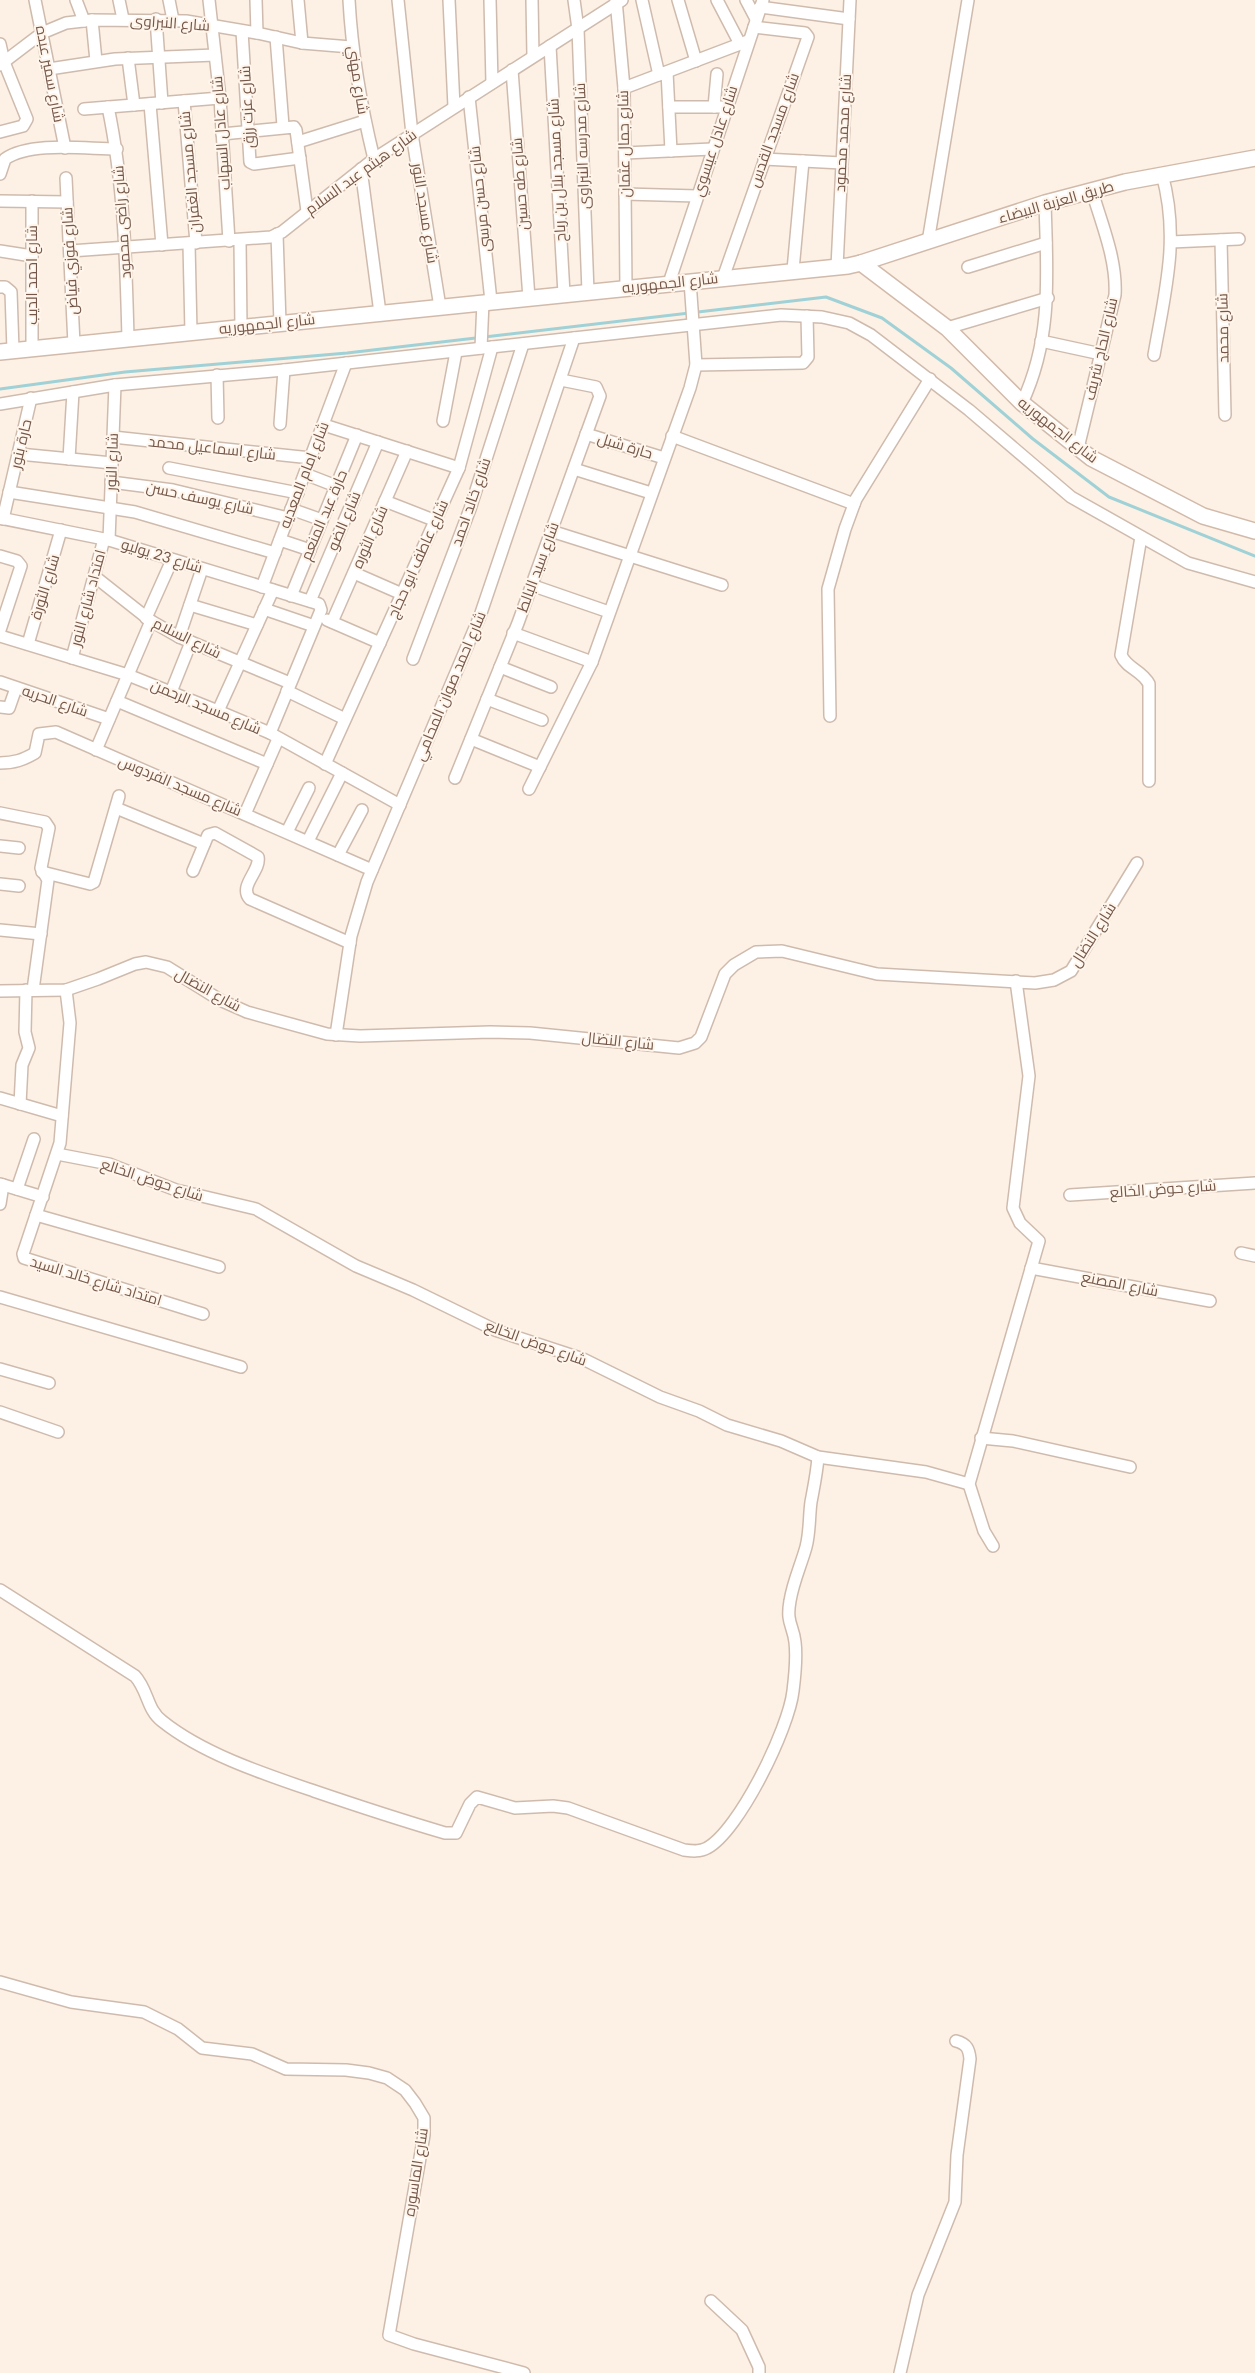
<svg xmlns="http://www.w3.org/2000/svg" width="1255" height="2373" font-family="Lato,Cairo,sans-serif">
  <style>
    .lines { fill: none; stroke-linecap: round; stroke-linejoin: round }
    .stream { stroke: #9fd1d7; stroke-width: 3 }
    .street-casing { stroke: #cfbbae; stroke-width: 14 }
    .secondary-casing { stroke: #d2baab; stroke-width: 18 }
    .street { stroke: #fff; stroke-width: 11 }
    .secondary { stroke: #fff; stroke-width: 15 }
    .labels { text-anchor: middle; stroke-width: 4; stroke-linejoin: round; paint-order: stroke }
    .street-label { font-size: 15px; fill: #74574a; stroke: #fff5ea }
  </style>
  <rect width="100%" height="100%" fill="#fcf1e4"/>
  <g class="lines">
    <!-- stream -->
    <path class="stream" d="M0,389L125,372L347,353L826,297L882,318L951,368L1033,439L1109,497L1255,556"/>
    <defs>
      <g id="street">
        <path d="M35,0L65,148"/>
        <path d="M76,0L84,21"/>
        <path d="M119,0L123,19"/>
        <path d="M169,0L173,20"/>
        <path d="M209,0L220,98L229,241"/>
        <path d="M256,0L257,33"/>
        <path d="M298,0L302,43"/>
        <path d="M349,0C352,55 361,106 374,159"/>
        <path d="M398,0L412,134L440,307"/>
        <path d="M449,0L454,107"/>
        <path d="M490,0L492,83"/>
        <path d="M532,0L533,56"/>
        <path d="M574,0L578,29L588,292"/>
        <path d="M616,0L624,88L626,288"/>
        <path d="M642,0L659,75"/>
        <path d="M678,0L696,61"/>
        <path d="M717,0L740,44"/>
        <path d="M746,0L756,19"/>
        <path d="M760,7L849,19"/>
        <path d="M156,19L162,103"/>
        <path d="M92,20L96,61"/>
        <path d="M242,31L250,162L254,164L300,158"/>
        <path d="M276,37L283,126"/>
        <path d="M0,44L4,62L27,119L23,126L0,132"/>
        <path d="M550,46L564,294"/>
        <path d="M128,58L134,105"/>
        <path d="M0,65L42,33L66,23L92,20L186,21L257,33L302,43L351,47"/>
        <path d="M49,69L115,59L215,55"/>
        <path d="M512,70L529,298"/>
        <path d="M667,72L671,151"/>
        <path d="M624,88L748,41"/>
        <path d="M469,97L491,301"/>
        <path d="M184,101L196,243"/>
        <path d="M150,104L162,245"/>
        <path d="M108,107C124,183 126,261 128,338"/>
        <path d="M669,107H726"/>
        <path d="M714,107L717,74"/>
        <path d="M84,109L220,98"/>
        <path d="M222,134L294,127L296,130L307,211"/>
        <path d="M298,142L365,121"/>
        <path d="M625,153L712,149"/>
        <path d="M764,159L842,163"/>
        <path d="M361,169L380,313"/>
        <path d="M0,174L5,159C31,141 86,149 117,149"/>
        <path d="M66,178L74,344"/>
        <path d="M625,194L697,196"/>
        <path d="M0,201L67,202"/>
        <path d="M277,234L280,323"/>
        <path d="M1221,240L1225,415"/>
        <path d="M240,241L241,327"/>
        <path d="M928,242L968,0"/>
        <path d="M1171,242L1239,239"/>
        <path d="M189,244L191,332"/>
        <path d="M0,251L32,256"/>
        <path d="M70,251L271,237L282,232L374,159L622,0"/>
        <path d="M837,267L850,0"/>
        <path d="M968,267L1046,243"/>
        <path d="M793,270L803,161"/>
        <path d="M723,278L808,37L805,33L754,27"/>
        <path d="M669,283L763,0"/>
        <path d="M0,287H5L11,292L13,350"/>
        <path d="M947,328L1048,298"/>
        <path d="M1041,341L1101,354"/>
        <path d="M32,348V201"/>
        <path d="M481,348L483,302"/>
        <path d="M1154,355C1165,291 1180,239 1162,174"/>
        <path d="M696,365L803,363L808,357L807,316"/>
        <path d="M217,375L218,418"/>
        <path d="M1022,403C1053,337 1047,273 1045,203"/>
        <path d="M0,404L115,385L284,370L781,315L822,317L849,323L871,335L969,410L1071,497L1188,563L1255,582"/>
        <path d="M443,421L456,352"/>
        <path d="M280,424L284,370"/>
        <path d="M324,425L459,468"/>
        <path d="M586,434L664,458"/>
        <path d="M672,436L854,504"/>
        <path d="M113,437L311,458"/>
        <path d="M1078,448L1115,295C1117,260 1102,225 1092,191"/>
        <path d="M19,454L112,463"/>
        <path d="M69,459L73,392"/>
        <path d="M169,468L298,493"/>
        <path d="M574,469L651,493"/>
        <path d="M305,474L336,486"/>
        <path d="M111,482L173,490L288,518"/>
        <path d="M9,492L135,512L275,553"/>
        <path d="M385,501L436,521"/>
        <path d="M291,509L322,520"/>
        <path d="M0,518L109,540L319,604L321,610L270,733"/>
        <path d="M3,519L31,398"/>
        <path d="M551,531L722,585"/>
        <path d="M1141,537L1121,655C1127,669 1142,670 1149,684V781"/>
        <path d="M109,540L115,385"/>
        <path d="M280,540L310,550"/>
        <path d="M0,556L17,561L21,566L0,630"/>
        <path d="M354,573L402,594"/>
        <path d="M94,576L151,621L179,637L290,683"/>
        <path d="M531,585L609,612"/>
        <path d="M262,587L346,363"/>
        <path d="M291,596L357,435"/>
        <path d="M310,601L378,442"/>
        <path d="M190,605L257,625"/>
        <path d="M264,609L314,626"/>
        <path d="M146,618L172,560"/>
        <path d="M327,620L380,643"/>
        <path d="M332,622L407,451"/>
        <path d="M513,633L592,662"/>
        <path d="M0,636L128,675L218,711L270,733L400,805"/>
        <path d="M179,637L202,569"/>
        <path d="M28,644L61,530"/>
        <path d="M72,658L104,539"/>
        <path d="M413,659L470,509L523,344"/>
        <path d="M500,667L551,687"/>
        <path d="M0,682L109,719"/>
        <path d="M287,691L341,717"/>
        <path d="M171,692L191,642"/>
        <path d="M487,699L542,720"/>
        <path d="M117,701L267,764"/>
        <path d="M0,707L9,708L16,688"/>
        <path d="M218,711L273,590"/>
        <path d="M830,716L828,589L845,529L856,499L930,379"/>
        <path d="M471,739L540,767"/>
        <path d="M96,750L151,621"/>
        <path d="M0,763C14,763 23,760 35,753L39,734L56,732L372,870"/>
        <path d="M325,764L459,468L492,347"/>
        <path d="M455,778L518,623L600,396L596,387L561,380"/>
        <path d="M529,789L592,662L690,388L696,365L690,281"/>
        <path d="M116,808L204,844"/>
        <path d="M0,813L45,822L49,828L41,868L48,880L33,990"/>
        <path d="M245,814L278,739"/>
        <path d="M287,832L309,788"/>
        <path d="M308,841L342,773"/>
        <path d="M0,846L19,848"/>
        <path d="M338,855L362,810"/>
        <path d="M193,871L208,835L215,833L258,857C261,871 238,886 250,899L350,943"/>
        <path d="M42,872L90,884L94,882L119,796"/>
        <path d="M0,884L19,886"/>
        <path d="M0,930L41,934"/>
        <path d="M66,990L70,1023L60,1143L23,1254L24,1258L203,1314"/>
        <path d="M0,991L66,990L98,979L135,964L146,962L167,967L220,1000L247,1012L327,1034L360,1036L490,1032L530,1033L679,1048L695,1043L701,1037L725,974L734,965L756,952L782,951L877,974L1035,983L1054,980L1071,971L1137,863"/>
        <path d="M336,1035L351,936L367,882L480,616L574,338"/>
        <path d="M0,1098L62,1116"/>
        <path d="M20,1104L22,1065L29,1048L25,1032L26,990"/>
        <path d="M57,1154L109,1164L176,1190L256,1209L356,1266L413,1290L495,1330L583,1359L660,1397L699,1411L727,1425L781,1441L818,1457L926,1472L969,1484"/>
        <path d="M0,1184L43,1197"/>
        <path d="M17,1189L34,1139"/>
        <path d="M1070,1195L1255,1183"/>
        <path d="M0,1204L3,1185"/>
        <path d="M36,1215L219,1267"/>
        <path d="M1241,1253L1255,1256"/>
        <path d="M1031,1268L1210,1301"/>
        <path d="M0,1297L241,1367"/>
        <path d="M0,1369L49,1383"/>
        <path d="M0,1412L58,1432"/>
        <path d="M981,1438L1013,1441L1130,1467"/>
        <path d="M993,1546L984,1531L969,1484L1039,1241L1020,1223L1013,1208L1029,1076L1016,981"/>
        <path d="M0,1590L135,1676C148,1690 147,1710 162,1721C203,1754 264,1774 314,1791C358,1806 401,1820 445,1833H456L470,1804L477,1797L515,1808L553,1806L568,1808L684,1850C692,1851 700,1852 707,1848C739,1831 789,1728 793,1691C795,1675 797,1658 795,1642C793,1625 786,1623 790,1601C793,1582 801,1565 806,1547C810,1532 809,1516 811,1502C814,1486 817,1472 818,1457"/>
        <path d="M0,1982L71,2002L144,2012L178,2029L202,2048L252,2054L286,2069L346,2070L369,2073L387,2078L405,2090L415,2103L424,2118V2135L389,2335L414,2344L524,2373"/>
        <path d="M711,2301L742,2330L759,2367V2373"/>
        <path d="M900,2373L918,2295L955,2202L957,2155L970,2059C969,2049 967,2044 956,2041"/>
      </g>
      <g id="secondary">
        <path d="M861,263L947,328L1022,403L1091,458L1203,516L1255,531"/>
        <path d="M0,352L848,266L861,263L1045,203L1125,182L1255,158"/>
      </g>
    </defs>
    <!-- street casing -->
    <use href="#street" class="street-casing"/>
    <!-- secondary casing -->
    <use href="#secondary" class="secondary-casing"/>
    <!-- street -->
    <use href="#street" class="street"/>
    <!-- secondary -->
    <use href="#secondary" class="secondary"/>
  </g>
  <g class="labels">
    <!-- street labels -->
    <g class="street-label">
      <text transform="translate(170 23) rotate(4)" y="5">شارع النبراوى</text>
      <text transform="translate(50 74) rotate(79)" y="5">شارع سمير عبده</text>
      <text transform="translate(358 80) rotate(81)" y="5">شارع مهني</text>
      <text transform="translate(247 107) rotate(-93)" y="5">شارع عزت رزق</text>
      <text transform="translate(774 130) rotate(-70)" y="5">شارع مسجد القدس</text>
      <text transform="translate(221 133) rotate(-94)" y="5">شارع عادل السهاب</text>
      <text transform="translate(843 133) rotate(-87)" y="5">شارع محمد محمود</text>
      <text transform="translate(715 141) rotate(-72)" y="5">شارع عادل عيسوي</text>
      <text transform="translate(624 144) rotate(-91)" y="5">شارع جمال عثمان</text>
      <text transform="translate(582 146) rotate(-92)" y="5">شارع مدرسه النبراوى</text>
      <text transform="translate(557 170) rotate(-93)" y="5">شارع مسجد بلال بن رباح</text>
      <text transform="translate(190 172) rotate(-95)" y="5">شارع مسجد الغفران</text>
      <text transform="translate(361 172) rotate(-36)" y="5">شارع هيثم عبد السلام</text>
      <text transform="translate(520 184) rotate(-94)" y="5">شارع طه حسين</text>
      <text transform="translate(480 199) rotate(-96)" y="5">شارع حسن مرسى</text>
      <text transform="translate(1056 202) rotate(-16)" y="5">طريق العزبة البيضاء</text>
      <text transform="translate(425 213) rotate(81)" y="5">شارع مسجد النور</text>
      <text transform="translate(122 222) rotate(-94)" y="5">شارع راضى محمود</text>
      <text transform="translate(70 261) rotate(-93)" y="5">شارع فوزي فياض</text>
      <text transform="translate(32 275) rotate(-90)" y="5">شارع احمد الديب</text>
      <text transform="translate(670 283) rotate(-6)" y="5">شارع الجمهوريه</text>
      <text transform="translate(267 324) rotate(-6)" y="5">شارع الجمهوريه</text>
      <text transform="translate(1223 328) rotate(-91)" y="5">شارع محمد</text>
      <text transform="translate(1101 349) rotate(-77)" y="5">شارع الحاج شريف</text>
      <text transform="translate(1058 430) rotate(38)" y="5">شارع الجمهوريه</text>
      <text transform="translate(21 444) rotate(-77)" y="5">حارة بنور</text>
      <text transform="translate(625 446) rotate(17)" y="5">حارة شبل</text>
      <text transform="translate(212 448) rotate(6)" y="5">شارع اسماعيل محمد</text>
      <text transform="translate(112 462) rotate(-88)" y="5">شارع النور</text>
      <text transform="translate(304 475) rotate(-69)" y="5">شارع إمام المعديه</text>
      <text transform="translate(200 498) rotate(12)" y="5">شارع يوسف حسن</text>
      <text transform="translate(471 502) rotate(-71)" y="5">شارع خالد احمد</text>
      <text transform="translate(324 515) rotate(-67)" y="5">حارة عبد المنعم</text>
      <text transform="translate(344 521) rotate(-67)" y="5">شارع الضو</text>
      <text transform="translate(370 537) rotate(-66)" y="5">شارع الثوره</text>
      <text transform="translate(162 556) rotate(17)" y="5">شارع 23 يوليو</text>
      <text transform="translate(418 559) rotate(-66)" y="5">شارع عاطف ابو حجاج</text>
      <text transform="translate(538 567) rotate(-70)" y="5">شارع سيد البالط</text>
      <text transform="translate(45 587) rotate(-73)" y="5">شارع الثورة</text>
      <text transform="translate(88 598) rotate(-75)" y="5">امتداد شارع النور</text>
      <text transform="translate(187 638) rotate(26)" y="5">شارع السلام</text>
      <text transform="translate(450 686) rotate(-67)" y="5">شارع احمد صوان المحامي</text>
      <text transform="translate(55 701) rotate(19)" y="5">شارع الحريه</text>
      <text transform="translate(206 707) rotate(23)" y="5">شارع مسجد الرحمن</text>
      <text transform="translate(180 786) rotate(23)" y="5">شارع مسجد الفردوس</text>
      <text transform="translate(1093 935) rotate(-58)" y="5">شارع النضال</text>
      <text transform="translate(208 990) rotate(29)" y="5">شارع النضال</text>
      <text transform="translate(618 1041) rotate(6)" y="5">شارع النضال</text>
      <text transform="translate(152 1180) rotate(18)" y="5">شارع حوض الخالع</text>
      <text transform="translate(1163 1189) rotate(-4)" y="5">شارع حوض الخالع</text>
      <text transform="translate(96 1281) rotate(17)" y="5">امتداد شارع خالد السيد</text>
      <text transform="translate(1120 1284) rotate(11)" y="5">شارع المصنع</text>
      <text transform="translate(536 1343) rotate(20)" y="5">شارع حوض الخالع</text>
      <text transform="translate(416 2172) rotate(-81)" y="5">شارع الماسوره</text>
    </g>
  </g>
</svg>
